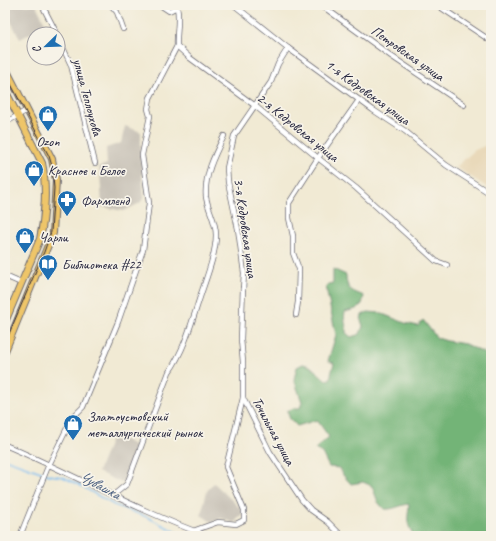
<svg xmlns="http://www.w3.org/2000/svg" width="496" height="541" font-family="Caveat,sans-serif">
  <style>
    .built { fill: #e9d9ba }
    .industrial { fill: #c9c3b8 }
    .forest { fill: #73b477; stroke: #4a6b59 }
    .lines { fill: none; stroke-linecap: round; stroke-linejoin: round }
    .stream { stroke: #7cbdf1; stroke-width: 1.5 }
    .minor-casing { stroke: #6a6871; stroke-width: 6 }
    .major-casing { stroke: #6a6871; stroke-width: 8 }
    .minor { stroke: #fff; stroke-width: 4.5 }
    .major { stroke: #eec569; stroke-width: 6 }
    .tram { stroke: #22223b; stroke-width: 1 }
    .labels { text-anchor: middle; stroke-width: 3.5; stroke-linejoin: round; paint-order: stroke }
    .street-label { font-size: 14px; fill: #22223b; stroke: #f7f3e8 }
    .poi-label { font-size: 14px; fill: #22223b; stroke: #f7f3e8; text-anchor: start }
    .water-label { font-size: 15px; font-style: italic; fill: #42587b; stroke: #f7f3e8 }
  </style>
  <rect width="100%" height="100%" fill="#f7f3e8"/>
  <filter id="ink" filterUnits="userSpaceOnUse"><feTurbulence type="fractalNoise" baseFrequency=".025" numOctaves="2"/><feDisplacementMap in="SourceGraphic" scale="8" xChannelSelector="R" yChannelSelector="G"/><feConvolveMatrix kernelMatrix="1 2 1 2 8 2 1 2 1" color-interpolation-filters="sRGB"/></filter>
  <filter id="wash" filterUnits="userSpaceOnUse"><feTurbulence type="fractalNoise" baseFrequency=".012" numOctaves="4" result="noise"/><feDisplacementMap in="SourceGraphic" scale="16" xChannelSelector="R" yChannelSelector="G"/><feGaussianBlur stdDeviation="0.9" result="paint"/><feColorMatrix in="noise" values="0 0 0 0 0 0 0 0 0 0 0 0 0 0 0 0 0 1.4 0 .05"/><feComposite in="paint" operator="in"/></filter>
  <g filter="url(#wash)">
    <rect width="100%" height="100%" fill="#f1ead4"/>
    <!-- built -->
    <path class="built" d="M489,144L491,149V190L456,167L475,150Z"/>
    <!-- industrial -->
    <g class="industrial">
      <path d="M5,5H36L46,25L20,39L5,10Z"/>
      <path d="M125,126L141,132V163L144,197L140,203L124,211L102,207L100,173L99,167L107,164L106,148L121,143Z"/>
      <path d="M113,434L136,446L131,457L133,458L122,483L98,472Z"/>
      <path d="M214,483L244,512L234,523L221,518L212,522L201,515L207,491Z"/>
    </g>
    <!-- forest -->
    <path class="forest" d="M333,269L346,275C346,290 352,291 364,296L362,304L356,309L345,312C343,321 347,324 346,333L351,337L360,334L363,326L361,320L362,315L368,312L380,313L405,323L418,326L423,320L437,338L447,341L465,344L486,354H491V536H414C405,521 408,520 409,504C400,505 393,510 384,509L378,502L372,486L363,482L351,484L343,475L340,468L329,467L322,453L315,449L329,437L317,420L297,426L290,419L287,411L294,408H300L302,402L294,379L297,367L303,364L310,366L326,380L330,379L334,363L328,361L336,335L326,288L328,284L333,283Z"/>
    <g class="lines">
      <!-- stream -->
      <path class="stream" d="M5,459L49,475L63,477L83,487L114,505L147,517L184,536"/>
    </g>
  </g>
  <g filter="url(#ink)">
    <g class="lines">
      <defs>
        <g id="minor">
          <path d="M42,5L57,34"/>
          <path d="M111,5L117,12L123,29"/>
          <path d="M160,5L169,11L177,7C180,21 176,32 177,46L190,58L254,105L318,158L356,188L436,261L447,265"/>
          <path d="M234,5L288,48L373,110L405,131L446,165L491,194"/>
          <path d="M321,5L391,56L464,105"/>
          <path d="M437,5L491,41"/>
          <path d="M58,37L71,65L95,163"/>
          <path d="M5,123L27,110"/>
          <path d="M5,276L21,283"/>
          <path d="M243,288L241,339L243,362V398L270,452L302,500L311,510L328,522L342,536"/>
          <path d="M243,290L244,273L238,229L228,182L227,168L234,136L271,82L278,64L288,48"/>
          <path d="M296,315L298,302L299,269L293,253V236L289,218V203L318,158L359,100"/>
          <path d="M5,445C73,474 138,511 208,536"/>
          <path d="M112,495L116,493L127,484L169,372C185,349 192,321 201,294C207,276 216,253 216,235C216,221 208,210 206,197C204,175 215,154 224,136"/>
          <path d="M193,531L218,522L236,524L244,520V510L226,467L243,398"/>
          <path d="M20,536L47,469L72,418L83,407L118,322L143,250L149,203L142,155L150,116L148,109L150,98L177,46"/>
        </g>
        <g id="major">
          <path d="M5,67L52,159L56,180L53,233L5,351"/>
          <path d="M5,90L42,163C47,186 45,216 40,239L5,322"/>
        </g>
      </defs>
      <!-- minor casing -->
      <use href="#minor" class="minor-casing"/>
      <!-- major casing -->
      <use href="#major" class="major-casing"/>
      <!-- minor -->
      <use href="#minor" class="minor"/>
      <!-- major -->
      <use href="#major" class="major"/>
      <!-- tram -->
      <path class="tram" d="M5,73L49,156L52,166L54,188L51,232L44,252L5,343"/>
    </g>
  </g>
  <!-- icons -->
  <defs>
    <symbol id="shop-pin" viewBox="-11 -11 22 30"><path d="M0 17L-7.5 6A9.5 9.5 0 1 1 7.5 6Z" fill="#1f6fb2" stroke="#f7f3e8"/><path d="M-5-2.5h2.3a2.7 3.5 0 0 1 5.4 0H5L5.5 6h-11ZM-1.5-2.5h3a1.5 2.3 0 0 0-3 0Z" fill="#fff"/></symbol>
    <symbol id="pharmacy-pin" viewBox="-11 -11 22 30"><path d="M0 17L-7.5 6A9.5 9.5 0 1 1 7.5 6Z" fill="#1f6fb2" stroke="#f7f3e8"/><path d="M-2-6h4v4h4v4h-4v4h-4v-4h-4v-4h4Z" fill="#fff"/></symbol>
    <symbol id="library-pin" viewBox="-11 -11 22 30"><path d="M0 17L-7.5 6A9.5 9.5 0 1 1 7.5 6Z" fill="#1f6fb2" stroke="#f7f3e8"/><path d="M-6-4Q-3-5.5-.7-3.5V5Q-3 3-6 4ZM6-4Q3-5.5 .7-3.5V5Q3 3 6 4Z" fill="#fff"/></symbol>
  </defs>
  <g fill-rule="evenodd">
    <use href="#shop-pin" x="37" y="104" width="22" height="30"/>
    <use href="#shop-pin" x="23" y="159" width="22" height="30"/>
    <use href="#pharmacy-pin" x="56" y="189" width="22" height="30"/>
    <use href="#shop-pin" x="14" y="226" width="22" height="30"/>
    <use href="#library-pin" x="37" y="253" width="22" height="30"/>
    <use href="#shop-pin" x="62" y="413" width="22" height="30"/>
  </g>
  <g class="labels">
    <!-- street labels -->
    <g class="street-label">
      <text transform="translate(408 53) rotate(35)" y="5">Петровская улица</text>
      <text transform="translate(368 92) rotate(36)" y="5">1-я Кедровская улица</text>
      <text transform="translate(88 97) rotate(75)" y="5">улица Теплоухова</text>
      <text transform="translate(298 127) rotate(39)" y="5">2-я Кедровская улица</text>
      <text transform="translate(246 228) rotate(82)" y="5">3-я Кедровская улица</text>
      <text transform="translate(274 431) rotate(62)" y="5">Точильная улица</text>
    </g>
    <!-- poi labels -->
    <g class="poi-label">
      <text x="48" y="146" text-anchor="middle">Ozon</text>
      <text x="48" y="175">Красное и Белое</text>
      <text x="81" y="205">Фармленд</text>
      <text x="39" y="242">Чарли</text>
      <text x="62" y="269">Библиотека #22</text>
      <text x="87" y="421">Златоустовский<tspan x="87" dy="16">металлургический рынок</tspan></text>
    </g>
    <!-- water labels -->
    <g class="water-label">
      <text transform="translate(100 485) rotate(28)" y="5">Чувашка</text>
    </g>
  </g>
  <!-- margin -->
  <rect width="496" height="541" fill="none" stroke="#f7f3e8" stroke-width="20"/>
  <!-- north arrow -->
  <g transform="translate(46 46) rotate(247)"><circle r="19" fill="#f7f3e8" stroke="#a29fa3"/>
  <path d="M0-3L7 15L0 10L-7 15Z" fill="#1f6fb2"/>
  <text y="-6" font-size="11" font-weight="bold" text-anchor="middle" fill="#22223b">С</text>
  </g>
</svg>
